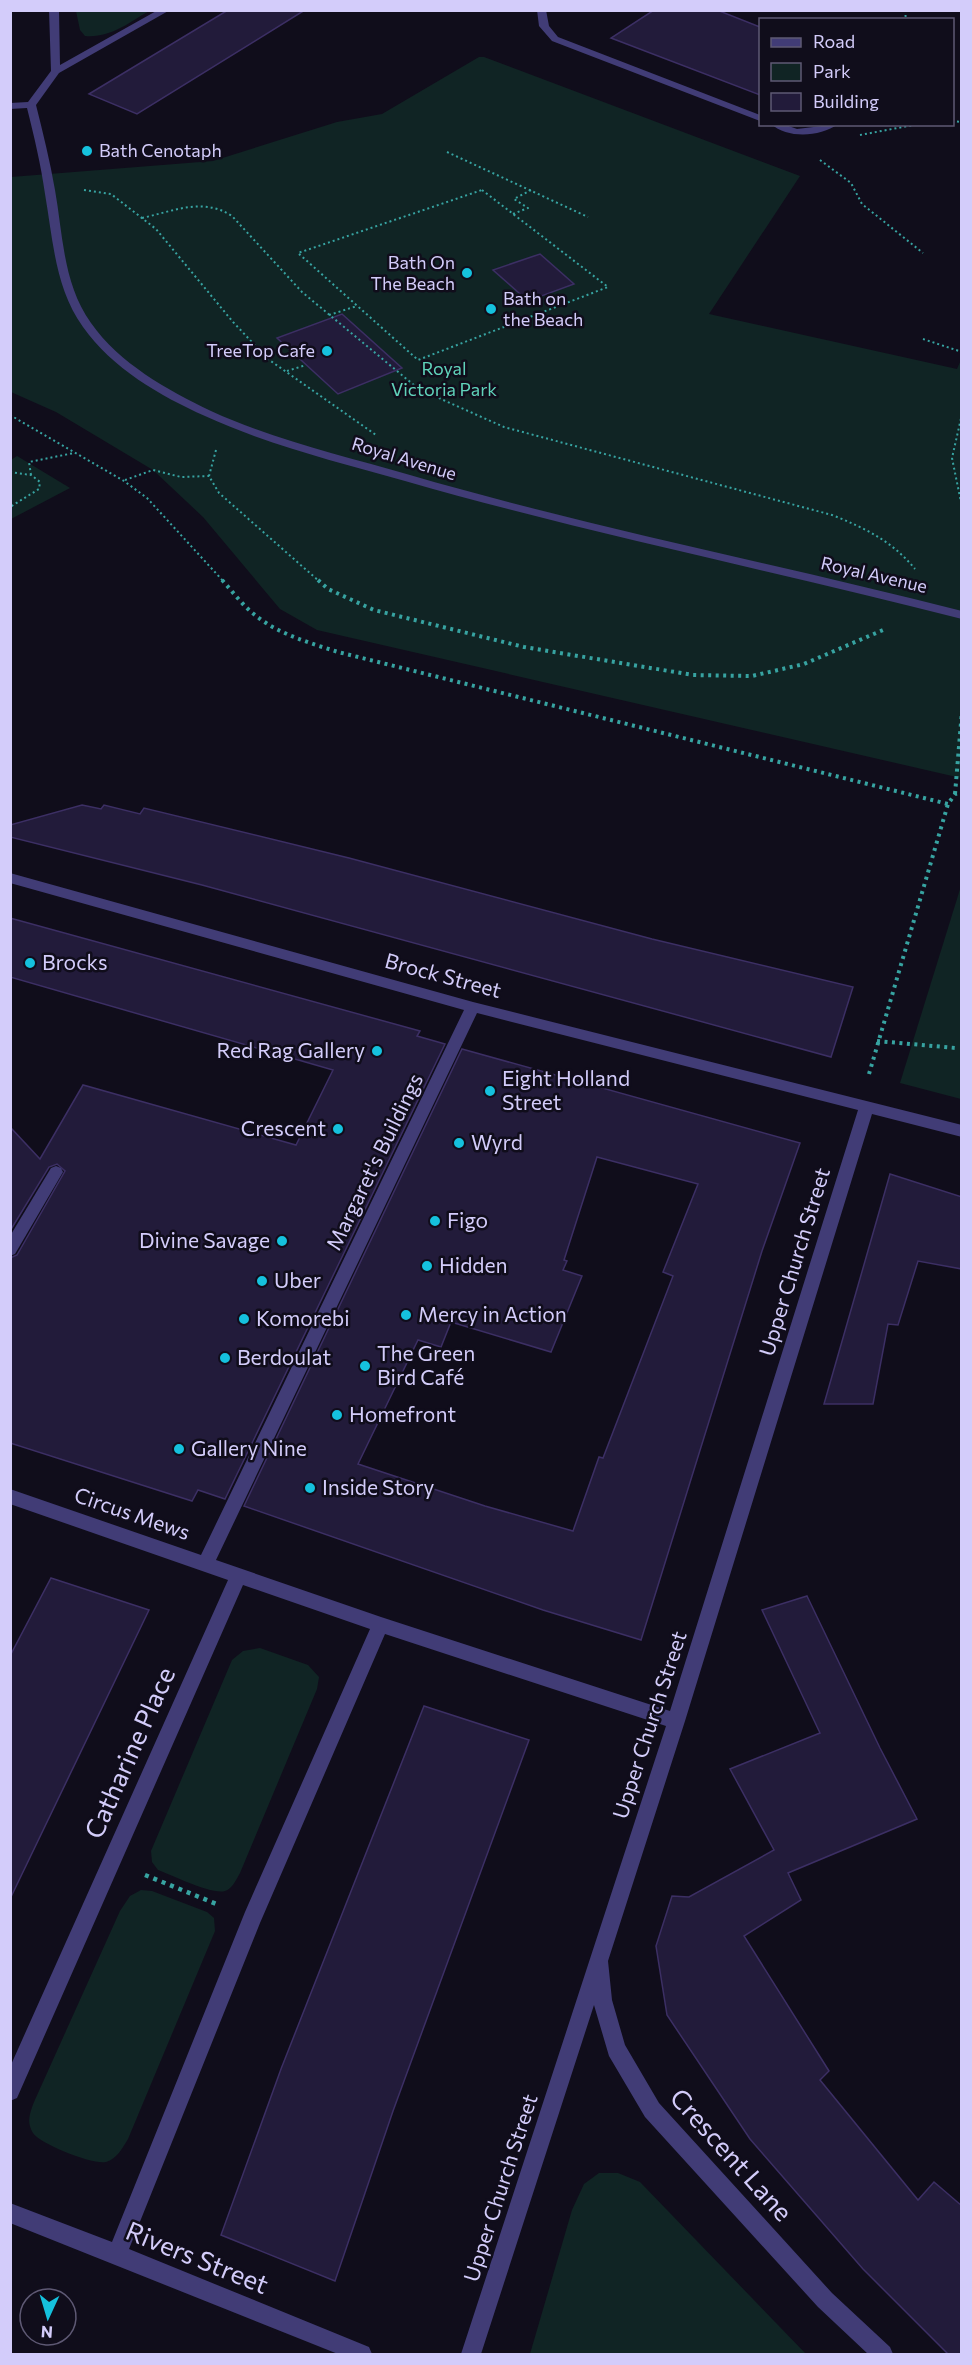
<svg xmlns="http://www.w3.org/2000/svg" width="972" height="2365" font-family="Commissioner,sans-serif">
  <style>
    .green { fill: #102424 }
    .building { fill: #221b3a; stroke: #3c2f64; stroke-width: 1.5; fill-rule: evenodd }
    .lines { fill: none; stroke-linecap: round; stroke-linejoin: round }
    .path-far2 { stroke: #37a3a1; stroke-width: 2; stroke-dasharray: 2 3; stroke-linecap: butt }
    .path-far1 { stroke: #37a3a1; stroke-width: 4; stroke-dasharray: 3 4.5; stroke-linecap: butt }
    .path { stroke: #37a3a1; stroke-width: 4.5; stroke-dasharray: 4 5; stroke-linecap: butt }
    .lane { fill: #413c76; fill-rule: evenodd }
    .street { fill: #413c76; fill-rule: evenodd }
    .poi-dot { fill: #15c1dd; stroke: #100d1b; stroke-width: 2 }
    .labels { text-anchor: middle; stroke-width: 5; stroke-linejoin: round; paint-order: stroke }
    .far-poi-label { font-size: 18px; fill: #d3ccfa; stroke: #100d1b; text-anchor: start }
    .far-park-label { font-size: 18px; fill: #60d2ba; stroke: #100d1b }
    .far-street-label { font-size: 18px; fill: #d3ccfa; stroke: #100d1b }
    .poi-label { font-size: 21px; fill: #d3ccfa; stroke: #100d1b; text-anchor: start }
    .street-label { font-size: 21px; fill: #d3ccfa; stroke: #100d1b }
    .near-street-label { font-size: 26px; fill: #d3ccfa; stroke: #100d1b }
  </style>
  <rect width="100%" height="100%" fill="#100d1b"/>
  <!-- green -->
  <g class="green">
    <path d="M76,11V10L149,11C128,23 111,38 85,36L80,30Z"/>
    <path d="M479,57H484L800,176L709,314L957,369L961,360V778L317,630L280,609L203,517L153,470L56,412L11,392V177L213,161L337,122L382,114Z"/>
    <path d="M17,456L70,488L11,519V460Z"/>
    <path d="M961,886L962,1099H961L900,1083Z"/>
    <path d="M260,1648L308,1665L319,1677L317,1689L240,1873C236,1880 232,1889 225,1891C212,1895 172,1875 158,1870L152,1862L151,1851L232,1660L243,1651Z"/>
    <path d="M141,1890L152,1891L207,1912L214,1918L215,1931L128,2139C123,2147 117,2159 106,2162C93,2165 40,2144 33,2133C26,2122 30,2113 34,2102L120,1911L130,1896Z"/>
    <path d="M599,2173H618L640,2182L806,2354H530L572,2210L584,2184Z"/>
  </g>
  <!-- building -->
  <g class="building">
    <path d="M228,10H305L137,114L89,94Z"/>
    <path d="M654,10H717L760,27V95L611,38Z"/>
    <path d="M540,254L574,284L528,301L493,270Z"/>
    <path d="M342,314L402,368L338,394L277,338Z"/>
    <path d="M82,805L101,809L104,805L140,814L144,808L349,858L652,939L853,987L831,1057L202,885L10,837V825Z"/>
    <path d="M10,918L420,1031L417,1036L445,1044L225,1499L198,1490L192,1501L10,1443V1258L17,1255L65,1171L57,1164L49,1167L10,1231V1127L40,1159L83,1085L296,1145L333,1070L10,977Z"/>
    <path d="M462,1049L800,1143L762,1251L641,1640L543,1610L244,1506ZM597,1157L698,1184L663,1272L673,1276L603,1458L599,1457L573,1531L485,1506L358,1464L418,1340L441,1347L451,1322L551,1352L582,1276L563,1270L567,1261L564,1260Z"/>
    <path d="M890,1174L962,1197V1269L918,1261L898,1325L888,1324L873,1404H824Z"/>
    <path d="M51,1578L149,1610L10,1899V1656Z"/>
    <path d="M807,1596L880,1748L917,1819L788,1873L801,1900L744,1936L829,2071L820,2080L918,2200L934,2182L962,2206V2355H949L863,2269L750,2139L667,2015L656,1946L672,1896L689,1897L774,1850L730,1769L820,1733L762,1610Z"/>
    <path d="M424,1706L529,1740L393,2111L335,2281L221,2235L281,2069Z"/>
  </g>
  <g class="lines">
    <!-- path-far2 -->
    <g class="path-far2">
      <path d="M905,10L906,20"/>
      <path d="M952,121L962,122"/>
      <path d="M860,135L919,124"/>
      <path d="M447,152L588,217"/>
      <path d="M820,160L851,183L862,204L923,253"/>
      <path d="M84,190L111,194L156,229L233,322L268,359L376,435"/>
      <path d="M482,190L608,287L418,360L298,253Z"/>
      <path d="M513,214L528,208L514,199L531,190"/>
      <path d="M142,218C174,211 203,197 232,216L302,292L415,386L441,399L504,427L832,515C865,528 892,541 915,569"/>
      <path d="M329,315L357,306"/>
      <path d="M923,339L962,352"/>
      <path d="M287,371L306,365"/>
      <path d="M962,414L952,458L962,507"/>
      <path d="M10,415L124,481L147,498L224,582"/>
      <path d="M216,450L209,476L219,493L320,582"/>
      <path d="M10,472L31,475L40,482L39,489L10,507"/>
      <path d="M31,475L29,462L74,453"/>
      <path d="M125,480L153,470L181,477L209,476"/>
    </g>
    <!-- path-far1 -->
    <g class="path-far1">
      <path d="M222,580C233,592 243,606 255,615C278,634 310,643 338,652L948,804"/>
      <path d="M318,580L328,589L374,610L524,647L693,675L752,676L804,664L883,630"/>
      <path d="M955,794L962,711"/>
      <path d="M877,1041L956,1048"/>
      <path d="M869,1074L948,804L955,794L962,792"/>
    </g>
    <!-- path -->
    <path class="path" d="M145,1875L219,1905"/>
    <!-- lane -->
    <g class="lane">
      <path d="M537,10H546L549,26L558,37L760,115V121L552,41L539,26Z"/>
      <path d="M771,124H783L797,129L838,124C820,137 788,139 771,124Z"/>
    </g>
    <!-- street -->
    <g class="street">
      <path d="M49,10H59L60,65L158,10H170L59,73L36,105C43,133 50,161 55,190C63,235 63,284 91,323C119,363 167,390 211,411C274,440 344,456 410,475C592,528 778,564 962,611V619C776,571 589,534 405,481C338,462 268,445 205,416C160,396 112,368 83,327C55,288 53,240 45,194C41,165 34,136 27,108L10,109V103L28,102L51,71Z"/>
      <path d="M10,873L473,1002L962,1125V1137L872,1114L685,1721L608,1961L612,2000L625,2045L659,2103L832,2293L890,2347L893,2354H868L818,2307L645,2117L609,2056L594,2005L481,2354H461L666,1726L385,1634L260,1923L129,2249L369,2347L372,2354H338L10,2223V2203L112,2242L245,1912L370,1629L243,1585L17,2098L10,2101V2067L228,1580L10,1504V1489L201,1555L464,1010L10,883ZM477,1013L858,1110L670,1711L381,1617L216,1560Z"/>
      <path d="M56,1166L61,1168L63,1172L15,1254L10,1256V1236L51,1168Z"/>
    </g>
  </g>
  <!-- markers -->
  <g class="poi-dot">
    <circle cx="87" cy="151" r="6"/>
    <circle cx="467" cy="273" r="6"/>
    <circle cx="491" cy="309" r="6"/>
    <circle cx="327" cy="351" r="6"/>
    <circle cx="30" cy="963" r="6"/>
    <circle cx="377" cy="1051" r="6"/>
    <circle cx="490" cy="1091" r="6"/>
    <circle cx="338" cy="1129" r="6"/>
    <circle cx="459" cy="1143" r="6"/>
    <circle cx="435" cy="1221" r="6"/>
    <circle cx="282" cy="1241" r="6"/>
    <circle cx="427" cy="1266" r="6"/>
    <circle cx="262" cy="1281" r="6"/>
    <circle cx="406" cy="1315" r="6"/>
    <circle cx="244" cy="1319" r="6"/>
    <circle cx="225" cy="1358" r="6"/>
    <circle cx="365" cy="1366" r="6"/>
    <circle cx="337" cy="1415" r="6"/>
    <circle cx="179" cy="1449" r="6"/>
    <circle cx="310" cy="1488" r="6"/>
  </g>
  <g class="labels">
    <!-- far-poi labels -->
    <g class="far-poi-label">
      <text x="99" y="157">Bath Cenotaph</text>
      <text x="455" y="269" text-anchor="end">Bath On<tspan x="455" dy="21">The Beach</tspan></text>
      <text x="503" y="305">Bath on<tspan x="503" dy="21">the Beach</tspan></text>
      <text x="315" y="357" text-anchor="end">TreeTop Cafe</text>
    </g>
    <!-- far-park labels -->
    <g class="far-park-label">
      <text x="444" y="375">Royal<tspan x="444" dy="21">Victoria Park</tspan></text>
    </g>
    <!-- far-street labels -->
    <g class="far-street-label">
      <text transform="translate(404 459) rotate(17)" y="6">Royal Avenue</text>
      <text transform="translate(874 575) rotate(13)" y="6">Royal Avenue</text>
    </g>
    <!-- poi labels -->
    <g class="poi-label">
      <text x="42" y="970">Brocks</text>
      <text x="365" y="1058" text-anchor="end">Red Rag Gallery</text>
      <text x="502" y="1086">Eight Holland<tspan x="502" dy="24">Street</tspan></text>
      <text x="326" y="1136" text-anchor="end">Crescent</text>
      <text x="471" y="1150">Wyrd</text>
      <text x="447" y="1228">Figo</text>
      <text x="270" y="1248" text-anchor="end">Divine Savage</text>
      <text x="439" y="1273">Hidden</text>
      <text x="274" y="1288">Uber</text>
      <text x="418" y="1322">Mercy in Action</text>
      <text x="256" y="1326">Komorebi</text>
      <text x="377" y="1361">The Green<tspan x="377" dy="24">Bird Café</tspan></text>
      <text x="237" y="1365">Berdoulat</text>
      <text x="349" y="1422">Homefront</text>
      <text x="191" y="1456">Gallery Nine</text>
      <text x="322" y="1495">Inside Story</text>
    </g>
    <!-- street labels -->
    <g class="street-label">
      <text transform="translate(443 976) rotate(15)" y="7">Brock Street</text>
      <text transform="translate(375 1162) rotate(-64)" y="7">Margaret's Buildings</text>
      <text transform="translate(795 1262) rotate(-73)" y="7">Upper Church Street</text>
      <text transform="translate(132 1514) rotate(19)" y="7">Circus Mews</text>
      <text transform="translate(650 1725) rotate(-72)" y="7">Upper Church Street</text>
      <text transform="translate(501 2188) rotate(-72)" y="7">Upper Church Street</text>
    </g>
    <!-- near-street labels -->
    <g class="near-street-label">
      <text transform="translate(130 1753) rotate(-66)" y="9">Catharine Place</text>
      <text transform="translate(731 2155) rotate(48)" y="9">Crescent Lane</text>
      <text transform="translate(197 2258) rotate(22)" y="9">Rivers Street</text>
    </g>
  </g>
  <!-- border -->
  <rect width="972" height="2365" fill="none" stroke="#d3ccfa" stroke-width="24"/>
  <!-- legend -->
  <rect x="759" y="18" width="195" height="108" fill="#100d1b" stroke="#5e5974" stroke-width="1.5"/>
  <rect x="771" y="38" width="30" height="9" fill="#413c76" stroke="#5e5974" stroke-width="1.5"/>
  <text x="813" y="48" font-size="18" fill="#d3ccfa">Road</text>
  <rect x="771" y="63" width="30" height="18" fill="#102424" stroke="#5e5974" stroke-width="1.5"/>
  <text x="813" y="78" font-size="18" fill="#d3ccfa">Park</text>
  <rect x="771" y="93" width="30" height="18" fill="#221b3a" stroke="#5e5974" stroke-width="1.5"/>
  <text x="813" y="108" font-size="18" fill="#d3ccfa">Building</text>
  <!-- north arrow -->
  <g transform="translate(48 2317) rotate(184)"><circle r="28" fill="#100d1b" stroke="#5e5974" stroke-width="1.5"/>
  <path d="M0-4.5L10 22L0 15L-10 22Z" fill="#15c1dd"/>
  <text y="-9" font-size="16" font-weight="bold" text-anchor="middle" fill="#d3ccfa">N</text>
  </g>
</svg>
